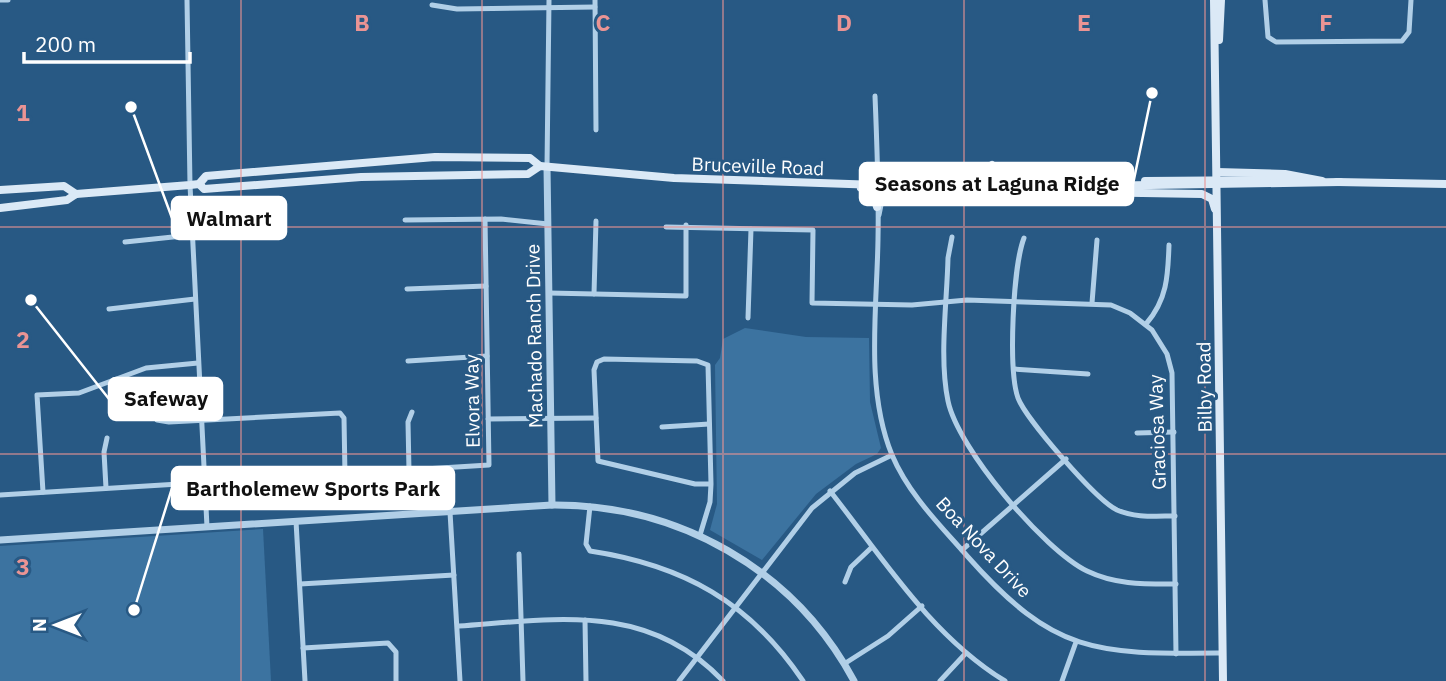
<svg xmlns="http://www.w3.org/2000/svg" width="1446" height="681" font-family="'IBM Plex Sans',sans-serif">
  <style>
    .green { fill: #3c73a0 }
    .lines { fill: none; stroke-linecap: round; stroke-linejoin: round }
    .minor { stroke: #b1cfe7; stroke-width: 5 }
    .tertiary { stroke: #b1cfe7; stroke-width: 7 }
    .secondary { stroke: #dbe9f6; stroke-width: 8 }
    .grid { fill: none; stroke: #ea9494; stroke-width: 2; stroke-opacity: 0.55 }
    .labels { text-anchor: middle; stroke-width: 6; stroke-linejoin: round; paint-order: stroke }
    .street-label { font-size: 19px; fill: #fff; stroke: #285984 }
    .grid-label { font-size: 23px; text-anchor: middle; font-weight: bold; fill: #ea9494; stroke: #285984; stroke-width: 6; stroke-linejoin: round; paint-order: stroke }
    .leader { fill: none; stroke: #fff; stroke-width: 2.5 }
    .callout-dot { fill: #fff; stroke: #285984; stroke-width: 2.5 }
    .callout { fill: #fff; stroke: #fff; stroke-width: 2.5 }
    .callout-label { font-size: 21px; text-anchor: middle; font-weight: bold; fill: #111 }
  </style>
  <rect width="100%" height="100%" fill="#285984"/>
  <!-- green -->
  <g class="green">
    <path d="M745,328L806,337L869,338L870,402L881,448L877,454L856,464L816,494L762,560L710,530L717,504L715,365L720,358L723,339Z"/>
    <path d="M263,529L271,681H0V546Z"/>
  </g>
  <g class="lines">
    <!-- minor -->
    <g class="minor">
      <path d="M0,0H8"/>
      <path d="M187,0L190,185L207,527"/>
      <path d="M595,0L596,130"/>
      <path d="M1265,0L1268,37L1276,42L1402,41L1409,32L1411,0"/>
      <path d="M432,5L457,9L595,7"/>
      <path d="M875,96C877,144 879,192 878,239C877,309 865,389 892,455C909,495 940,525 968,557C1056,656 1097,654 1223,653"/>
      <path d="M547,167L549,0"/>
      <path d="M878,185L883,195L879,215"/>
      <path d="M405,220L501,219L548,224"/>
      <path d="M666,227L813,230L812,303L912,305L967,300L1111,305L1130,313L1152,330L1167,354L1172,373L1176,654"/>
      <path d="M952,237L948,258C947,302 939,358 948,401C958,449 1044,550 1087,571C1116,585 1145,584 1176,584"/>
      <path d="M1024,238C1013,266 1008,370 1018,398C1026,419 1096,500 1117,510C1135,518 1155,516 1175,516"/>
      <path d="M125,242L192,235"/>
      <path d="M407,289L486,286"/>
      <path d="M549,293L686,296V225"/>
      <path d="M594,294L596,221"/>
      <path d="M1092,303L1097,240"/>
      <path d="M109,309L195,299"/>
      <path d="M748,318L751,229"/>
      <path d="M1146,324C1167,300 1168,276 1169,245"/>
      <path d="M408,361L487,356"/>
      <path d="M1014,369L1088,374"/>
      <path d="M488,419L596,418"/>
      <path d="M157,420L169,422L340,413L344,418L345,476"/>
      <path d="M662,427L709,424"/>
      <path d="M1137,433L1174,432"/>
      <path d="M409,471L408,422L412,412"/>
      <path d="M106,488L104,452L107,438"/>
      <path d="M830,491C882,557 931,636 1005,681"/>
      <path d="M43,492L37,395L79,393L146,368L198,363"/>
      <path d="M0,495L489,465L485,219"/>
      <path d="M590,506L586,544L590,551C683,565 750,602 803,681"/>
      <path d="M450,512L460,681"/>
      <path d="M296,521L305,681"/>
      <path d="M700,535L710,502L711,484L708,365L697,361L604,359L597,362L594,370L598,461L695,484H711"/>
      <path d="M962,550L1066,459"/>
      <path d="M519,554L523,681"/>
      <path d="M845,582L851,567L871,548"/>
      <path d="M300,584L454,575"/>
      <path d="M585,620L586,681"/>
      <path d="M459,626C557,619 648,602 723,681"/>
      <path d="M303,648L388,643L396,652V681"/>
      <path d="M844,664L888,636L922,606"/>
      <path d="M679,681L812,508L855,473L892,455"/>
      <path d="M940,681L966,653"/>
      <path d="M1062,681L1076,642"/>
    </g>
    <!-- tertiary -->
    <g class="tertiary">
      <path d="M547,167L552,505"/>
      <path d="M0,540L552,505C678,504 794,569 854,681"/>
    </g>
    <!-- secondary -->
    <g class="secondary">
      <path d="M1214,0L1223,681"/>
      <path d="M1219,40L1221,0"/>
      <path d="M992,165L995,169L1028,178"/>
      <path d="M1056,166L1120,182"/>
      <path d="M1217,172L1285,174L1322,181"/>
      <path d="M1145,181L1286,180"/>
      <path d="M1001,182L1076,181"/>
      <path d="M1337,182L1446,184"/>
      <path d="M199,184L204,189L361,177L528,174L540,166L674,178L878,185L1030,187L1340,182"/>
      <path d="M861,188L873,193L877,207"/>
      <path d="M0,190L64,186L76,194"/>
      <path d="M1083,192L1202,194L1212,199L1215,209"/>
      <path d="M0,208L67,200L76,194L190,185L199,184L206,176L435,157L530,158L540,166"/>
    </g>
  </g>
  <!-- grid -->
  <path class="grid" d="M241,0V681M482,0V681M723,0V681M964,0V681M1205,0V681M0,227H1446M0,454H1446"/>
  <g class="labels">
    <!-- street labels -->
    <g class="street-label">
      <text transform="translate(758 166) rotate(2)" y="7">Bruceville Road</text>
      <text transform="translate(534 336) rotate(-91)" y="7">Machado Ranch Drive</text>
      <text transform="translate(1204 387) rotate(-91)" y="7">Bilby Road</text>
      <text transform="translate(472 401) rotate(-91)" y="7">Elvora Way</text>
      <text transform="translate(1157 432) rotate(-92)" y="7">Graciosa Way</text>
      <text transform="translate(984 547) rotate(47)" y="7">Boa Nova Drive</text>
    </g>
  </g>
  <g class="grid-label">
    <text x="362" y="31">B</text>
    <text x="603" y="31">C</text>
    <text x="844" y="31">D</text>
    <text x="1084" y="31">E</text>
    <text x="1326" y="31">F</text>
    <text x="23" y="121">1</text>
    <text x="23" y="348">2</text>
    <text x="23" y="575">3</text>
  </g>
  <!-- callouts -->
  <path class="leader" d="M1152 93L1133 184M131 107L172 218M31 300L109 399M134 610L172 488"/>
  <g class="callout-dot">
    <circle cx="1152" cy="93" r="7"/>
    <circle cx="131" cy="107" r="7"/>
    <circle cx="31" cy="300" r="7"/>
    <circle cx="134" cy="610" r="7"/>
  </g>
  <g class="callout">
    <rect x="860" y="163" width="273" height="42" rx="7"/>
    <rect x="172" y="197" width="114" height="42" rx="7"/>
    <rect x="109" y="378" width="113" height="42" rx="7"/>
    <rect x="172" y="467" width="282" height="42" rx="7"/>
  </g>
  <g class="callout-label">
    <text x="997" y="191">Seasons at Laguna Ridge</text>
    <text x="229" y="226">Walmart</text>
    <text x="166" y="406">Safeway</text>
    <text x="313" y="496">Bartholemew Sports Park</text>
  </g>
  <!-- north arrow -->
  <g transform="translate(56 625) rotate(270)" stroke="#285984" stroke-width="5" paint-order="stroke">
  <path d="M0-5L12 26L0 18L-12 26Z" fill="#ffffff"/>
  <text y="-10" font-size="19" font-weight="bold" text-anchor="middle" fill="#ffffff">N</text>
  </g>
  <!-- scale -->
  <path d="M24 52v10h166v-10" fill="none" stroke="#ffffff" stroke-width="3.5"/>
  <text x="35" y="52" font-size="21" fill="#ffffff" stroke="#285984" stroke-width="5" paint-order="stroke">200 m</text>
</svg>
